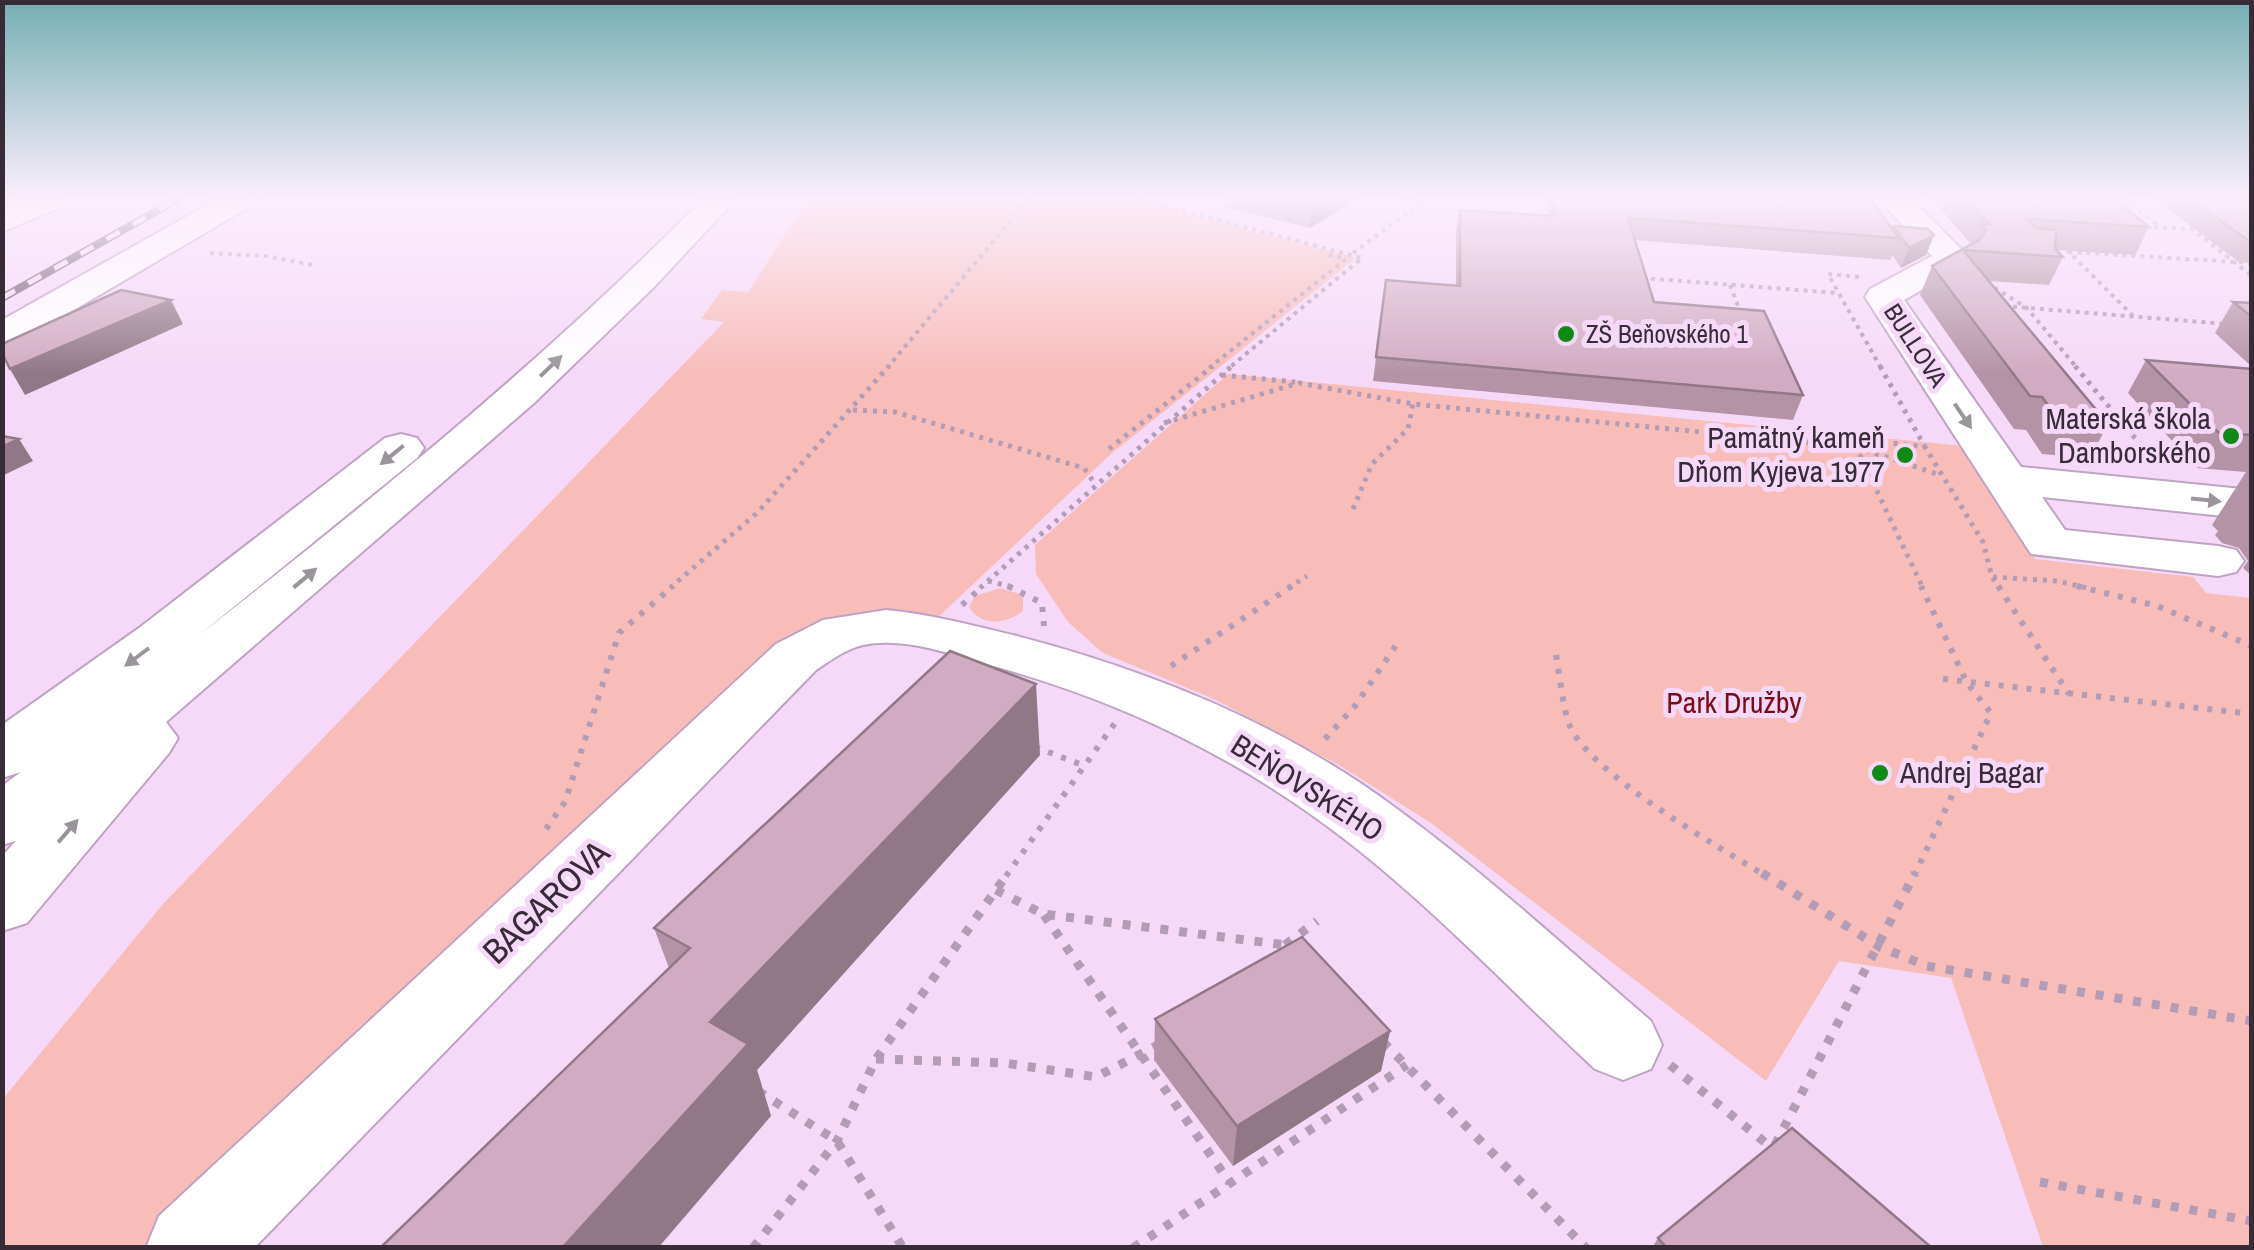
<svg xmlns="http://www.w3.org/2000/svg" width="2254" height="1250" font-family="'Archivo Narrow',sans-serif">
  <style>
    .green { fill: #f8bdb9 }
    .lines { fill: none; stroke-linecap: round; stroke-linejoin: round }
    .minor-casing { stroke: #bfa3c2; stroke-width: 4 }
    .major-casing { stroke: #bfa3c2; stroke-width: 4 }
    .highway-casing { stroke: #bfa3c2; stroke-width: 4 }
    .path-far3 { stroke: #b39db6; stroke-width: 4; stroke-dasharray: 4 5; stroke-linecap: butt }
    .path-far2 { stroke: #b39db6; stroke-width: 5; stroke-dasharray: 4 6; stroke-linecap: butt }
    .path-far1 { stroke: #b39db6; stroke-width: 6; stroke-dasharray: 5 9; stroke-linecap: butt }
    .path { stroke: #b39db6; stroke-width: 9; stroke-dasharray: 8 11; stroke-linecap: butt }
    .minor { fill: #fff; fill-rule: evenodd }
    .major { fill: #fff; fill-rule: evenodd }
    .highway { fill: #fff; fill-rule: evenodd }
    .rail-casing { stroke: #655666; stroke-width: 8 }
    .rail { stroke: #f6d9f9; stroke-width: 5; stroke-dasharray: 15; stroke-linecap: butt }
    .wall { fill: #b493a6 }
    .shaded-wall { fill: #927887 }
    .building { fill: #d1abc1; stroke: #927887; stroke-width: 2.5 }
    .oneway { fill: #9a959b }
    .poi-dot { fill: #0f8b15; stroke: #f6d9f9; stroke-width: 4 }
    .labels { text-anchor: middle; stroke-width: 10; stroke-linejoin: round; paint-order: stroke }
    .far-poi-label { font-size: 25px; fill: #362b37; stroke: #f6d9f9; text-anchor: start }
    .far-street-label { font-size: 25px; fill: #362b37; stroke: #f6d9f9 }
    .poi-label { font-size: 30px; fill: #362b37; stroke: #f6d9f9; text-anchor: end }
    .park-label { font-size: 30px; fill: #7d0a19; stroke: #f6d9f9 }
    .street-label { font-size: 30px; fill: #362b37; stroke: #f6d9f9 }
    .near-street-label { font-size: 35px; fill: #362b37; stroke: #f6d9f9 }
  </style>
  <rect width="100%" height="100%" fill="#f6d9f9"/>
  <!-- green -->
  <g class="green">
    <path d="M808,199H1131L1356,258L1112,453L932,623C895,615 868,612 831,621L157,1247H3L2,1100L163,904L724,322L701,319L722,290L748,292Z"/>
    <path d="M1228,374L1964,446L2035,559L2193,577L2206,593L2251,598V1247H2043L1951,978L1839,961L1766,1081L1431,823L1339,765L1214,699L1103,653L1068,622L1036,574L1035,545Z"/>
    <path d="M1000,588L1023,595V611C1006,624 981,627 969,607L975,596Z"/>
  </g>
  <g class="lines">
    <defs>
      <g id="minor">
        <path d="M27,199H68L63,206L2,232V210Z"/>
        <path d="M1878,199H1911L1970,258L1965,265L1904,300L2021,467L2252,490V519L2042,497L2065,530L2218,546L2236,550L2244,561L2236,572L2218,576L2031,554L1865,297L1870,289L1932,256Z"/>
        <path d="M886,610C929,614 971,625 1013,635C1148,670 1281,723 1393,806C1484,872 1566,948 1651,1021L1662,1045L1651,1069L1623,1080L1595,1069C1512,992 1433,907 1343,838C1241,759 1121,701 997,667C957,656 905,636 863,645C846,649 831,660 816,670L254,1248H146L159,1216L776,644L823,620Z"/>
      </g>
      <path id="major" d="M218,199H256L251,206L16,344L2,347V320Z"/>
      <path id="highway" d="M703,199H736L654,287L534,403L166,722L178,738L169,753L27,923L2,931V856L16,841L2,845V786L21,772L2,778V725L139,628L385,438L401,434L417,438L424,448L417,458L198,636C373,499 547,358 703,199Z"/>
    </defs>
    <!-- minor casing -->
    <use href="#minor" class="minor-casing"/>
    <!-- major casing -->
    <use href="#major" class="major-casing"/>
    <!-- highway casing -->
    <use href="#highway" class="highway-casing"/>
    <!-- path-far3 -->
    <g class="path-far3">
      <path d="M1139,199L1362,258L1229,368"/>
      <path d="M1403,199L1421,203"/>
      <path d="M2125,199L2160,227"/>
      <path d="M2145,227L2192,229L2252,276"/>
      <path d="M210,253L266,256L313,265"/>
      <path d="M1353,253L1426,199"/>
      <path d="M1859,277L1828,274L1881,368"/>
      <path d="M1642,278L1838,293"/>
      <path d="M1987,283L2027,308L2077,368"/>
      <path d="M1730,285L1742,316"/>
      <path d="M2004,306L2226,324"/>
      <path d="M2133,316L2069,252L2252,263"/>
      <path d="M887,368L1029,199"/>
      <path d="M1209,368L1346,259L1326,254"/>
    </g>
    <!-- path-far2 -->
    <g class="path-far2">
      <path d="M1880,366L1925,447"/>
      <path d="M2075,366L2155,462"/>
      <path d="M1222,375L1295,382"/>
      <path d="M853,410L895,412L1084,468L1095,484"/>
      <path d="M1164,423L1299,383L1413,404L1856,447L1923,588"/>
      <path d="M1856,447L1866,440L1925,447L1983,542L1992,577L2000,588"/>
      <path d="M1856,447L1937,474"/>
      <path d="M1109,449L1213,366"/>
      <path d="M1353,509L1372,464L1408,429L1413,404"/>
      <path d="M1993,577L2057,581L2087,588"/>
      <path d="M988,581L1017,588"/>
      <path d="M670,588L757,513L889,366"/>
      <path d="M980,588L1232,366"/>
      <path d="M1288,588L1307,576"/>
    </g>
    <!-- path-far1 -->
    <g class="path-far1">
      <path d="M1008,586L1042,603L1044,626"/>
      <path d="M1998,586L2069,694"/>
      <path d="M2077,586L2157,606L2252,646"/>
      <path d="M962,605L983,586"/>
      <path d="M1556,655C1560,677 1562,703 1569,724C1588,773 1719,847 1766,876"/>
      <path d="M1171,666L1292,586"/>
      <path d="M1943,679L2252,714"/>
      <path d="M1325,739L1355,706L1399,641"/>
      <path d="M1035,747L1085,766"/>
      <path d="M546,829L565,802L619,633L673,586"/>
      <path d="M1006,876L1115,723"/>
      <path d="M1914,876L1991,713L1967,683L1921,586"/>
    </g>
    <!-- path -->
    <g class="path">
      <path d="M1762,873L1880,947L1927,966L2252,1021"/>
      <path d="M996,890L1043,914L1285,945L1289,949"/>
      <path d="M1044,915L1230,1183"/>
      <path d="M1285,945L1317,921"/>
      <path d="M1383,1042L1586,1248"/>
      <path d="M876,1059L1005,1063L1096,1077L1158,1045"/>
      <path d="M1670,1065L1773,1149"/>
      <path d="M758,1091L837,1141L903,1248"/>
      <path d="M1775,1145L1915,873"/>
      <path d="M2040,1182L2252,1221"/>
      <path d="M753,1248L837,1141L876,1059L1008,873"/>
      <path d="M1133,1248L1407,1065"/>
    </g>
    <!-- minor -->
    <use href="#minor" class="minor"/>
    <!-- major -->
    <use href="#major" class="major"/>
    <!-- highway -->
    <use href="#highway" class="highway"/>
    <defs>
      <path id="rail" d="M2,298L178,199"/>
    </defs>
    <!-- rail casing -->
    <use href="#rail" class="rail-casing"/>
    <!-- rail -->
    <use href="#rail" class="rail"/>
  </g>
  <!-- wall -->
  <g class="wall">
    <path d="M1226,199H1358L1310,228L1225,207Z"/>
    <path d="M1546,199H1870L1892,229L1894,226L1934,235L1926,255L1901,268L1892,255L1891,260L1635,240L1654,302L1803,395L1793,420L1373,381L1386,280L1456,286V231L1460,210L1548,216Z"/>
    <path d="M1932,199H2115L2149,227L2135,255L2056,250L2063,257L2049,285L1989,281L2108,424L2090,458L2042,454L2026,430L2014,429L1920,295L1932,266L1971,244Z"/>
    <path d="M2157,199H2252V263L2239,262L2156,200Z"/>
    <path d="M2233,302L2252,303V367L2215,333Z"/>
    <path d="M2146,360L2252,369V576L2243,568L2248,561L2239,548L2222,543L2215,535L2218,531L2212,525L2246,472L2197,468L2128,393Z"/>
    <path d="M1040,755L757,1070L771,1116L669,968L654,928Z"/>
    <path d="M1155,1019L1390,1031L1381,1071L1233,1166L1154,1060Z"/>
    <path d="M1658,1238L1932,1248H1652Z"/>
  </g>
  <!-- shaded-wall -->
  <g class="shaded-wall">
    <path d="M1318,199H1358L1310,228L1312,202Z"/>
    <path d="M1934,235L1926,255L1901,268L1909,248Z"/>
    <path d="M171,300L183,324L25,395L10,369Z"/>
    <path d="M19,439L33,461L2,476V447Z"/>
    <path d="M1036,684L1040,755L757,1070L771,1116L658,1248H562L710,1022Z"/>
    <path d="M1390,1031L1381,1071L1233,1166L1237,1126Z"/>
  </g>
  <!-- building -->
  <g class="building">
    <path d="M1298,199H1318L1312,202Z"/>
    <path d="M1553,199H1870L1899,238L1628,218L1654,302L1764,311L1803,395L1376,357L1386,280L1460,286V210L1555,216Z"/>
    <path d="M1966,199H2115L2149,227L2027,219L2036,228L2056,230L2055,249L2063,257L1963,250L2108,424L2059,420L2042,397L2030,396L1932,266L1979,240L1986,230L1981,224L1990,225Z"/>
    <path d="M2190,199H2252V242H2251Z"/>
    <path d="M1894,226L1928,229L1934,235L1909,248Z"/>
    <path d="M121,290L171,300L10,369L2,353V344Z"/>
    <path d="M2233,302L2252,303V317Z"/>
    <path d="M2146,360L2252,369V435L2219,433Z"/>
    <path d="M2,436L19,439L2,447Z"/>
    <path d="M950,651L1036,684L710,1022L748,1044L562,1248H380L690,948L654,928Z"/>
    <path d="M1302,937L1390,1031L1237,1126L1155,1019Z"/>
    <path d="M1792,1128L1932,1248H1667L1658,1238Z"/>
  </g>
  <!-- one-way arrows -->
  <defs><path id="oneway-solid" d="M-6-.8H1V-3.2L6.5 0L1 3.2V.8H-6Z" transform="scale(2.5)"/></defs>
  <g class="oneway">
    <use href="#oneway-solid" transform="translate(551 366) rotate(-44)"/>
    <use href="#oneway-solid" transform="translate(1963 416) rotate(56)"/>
    <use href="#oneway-solid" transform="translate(392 455) rotate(141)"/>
    <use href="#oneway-solid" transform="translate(2206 500) rotate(6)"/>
    <use href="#oneway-solid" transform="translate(305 578) rotate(-40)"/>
    <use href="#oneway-solid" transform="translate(137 657) rotate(143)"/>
    <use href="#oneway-solid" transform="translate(68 831) rotate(-49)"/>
  </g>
  <!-- sky -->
  <linearGradient id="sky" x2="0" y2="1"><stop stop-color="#75afb4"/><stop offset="0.53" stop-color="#fbeefc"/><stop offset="1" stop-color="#fbeefc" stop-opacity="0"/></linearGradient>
  <rect width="2254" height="374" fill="url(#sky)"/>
  <!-- markers -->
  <g class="poi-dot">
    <circle cx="1566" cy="334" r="10"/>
    <circle cx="2231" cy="436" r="10"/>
    <circle cx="1905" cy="455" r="10"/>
    <circle cx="1880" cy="773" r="10"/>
  </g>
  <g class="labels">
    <!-- far-poi labels -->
    <g class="far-poi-label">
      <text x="1586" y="343">ZŠ Beňovského 1</text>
    </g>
    <!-- far-street labels -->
    <g class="far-street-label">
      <text transform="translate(1916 345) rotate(57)" y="9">BULLOVA</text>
    </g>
    <!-- poi labels -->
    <g class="poi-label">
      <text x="2211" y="429">Materská škola<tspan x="2211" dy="34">Damborského</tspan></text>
      <text x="1885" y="448">Pamätný kameň<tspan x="1885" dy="34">Dňom Kyjeva 1977</tspan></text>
      <text x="1900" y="783" text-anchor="start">Andrej Bagar</text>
    </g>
    <!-- park labels -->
    <g class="park-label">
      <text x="1734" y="713">Park Družby</text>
    </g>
    <!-- street labels -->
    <g class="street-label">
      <text transform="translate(1307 788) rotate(32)" y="10">BEŇOVSKÉHO</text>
    </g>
    <!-- near-street labels -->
    <g class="near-street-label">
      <text transform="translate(546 902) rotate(-44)" y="12">BAGAROVA</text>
    </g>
  </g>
  <!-- border -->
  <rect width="2254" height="1250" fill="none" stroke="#362b37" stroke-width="10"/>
</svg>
